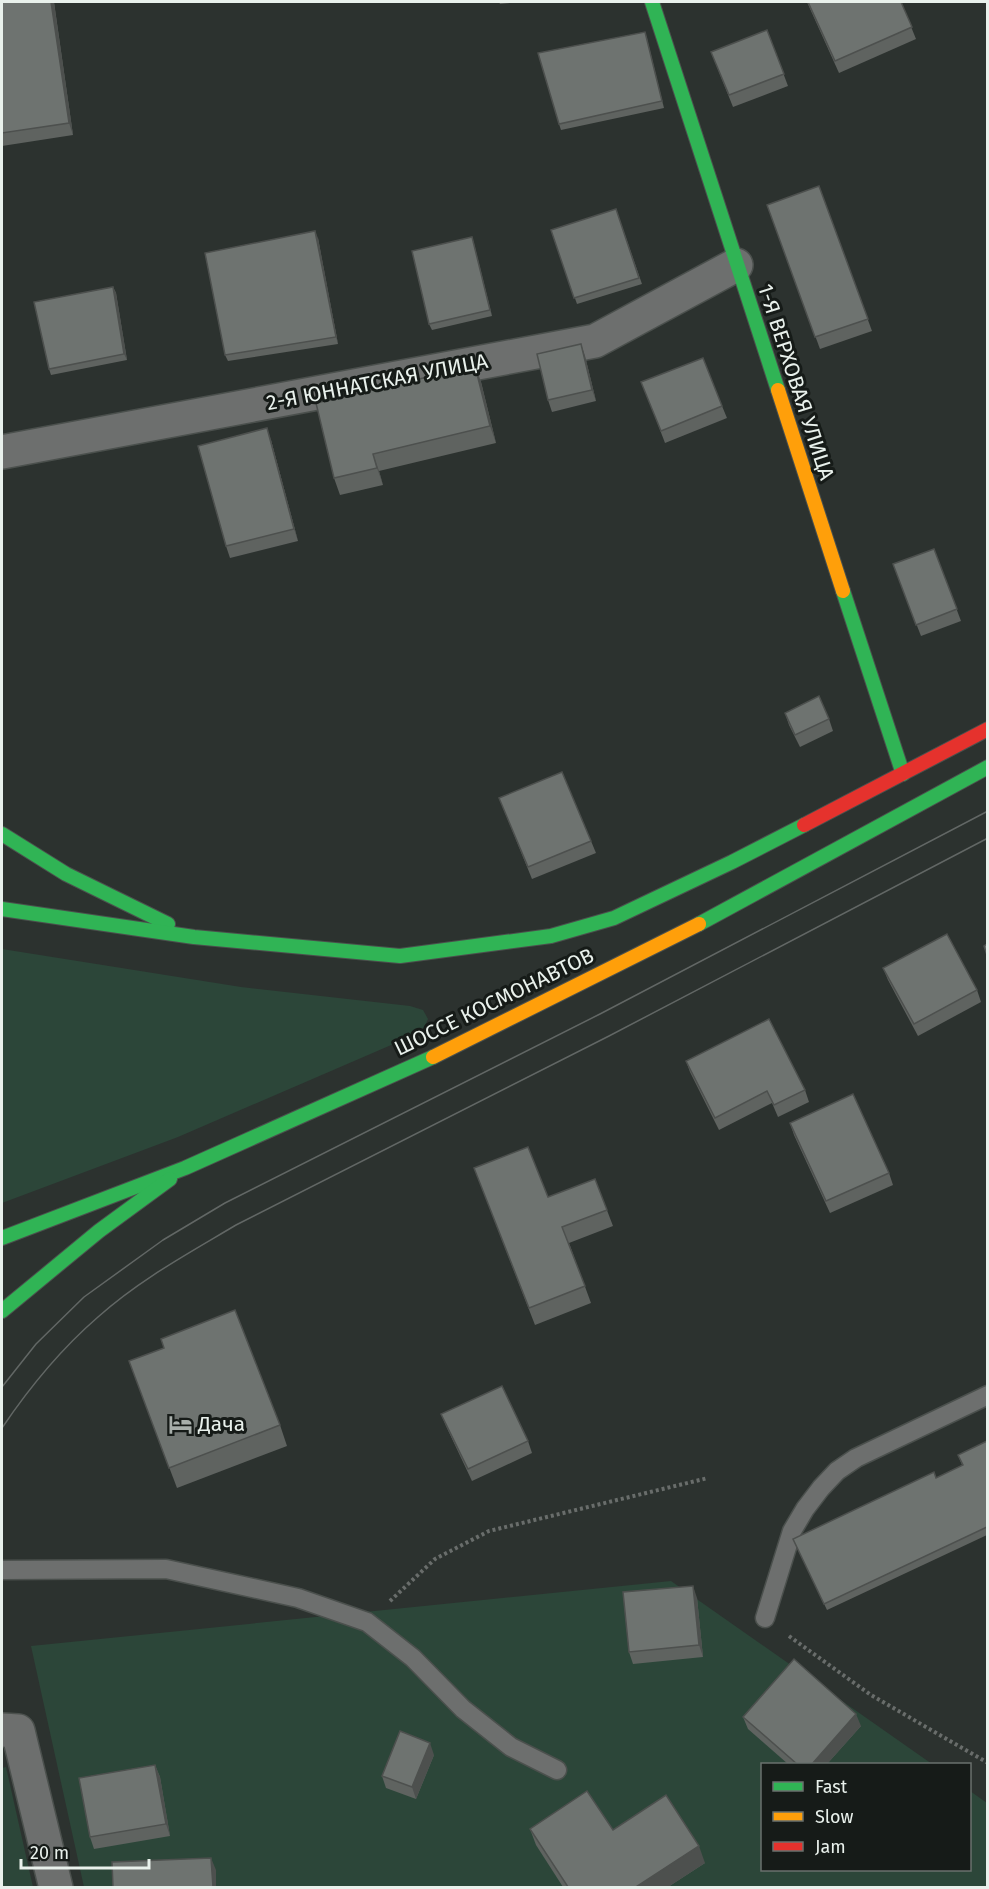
<svg xmlns="http://www.w3.org/2000/svg" width="989" height="1889" font-family="'Fira Sans',sans-serif">
  <style>
    .green { fill: #2c4639 }
    .lines { fill: none; stroke-linecap: round; stroke-linejoin: round }
    .lane-casing { stroke: #4b504d; stroke-width: 21 }
    .street-casing { stroke: #4b504d; stroke-width: 36 }
    .fast-casing { stroke: #4b504d; stroke-width: 16 }
    .slow-casing { stroke: #4b504d; stroke-width: 16 }
    .jam-casing { stroke: #4b504d; stroke-width: 16 }
    .path { stroke: #696d6b; stroke-width: 4; stroke-dasharray: 3 3; stroke-linecap: butt }
    .lane { stroke: #6d6f6e; stroke-width: 18 }
    .street { stroke: #6d6f6e; stroke-width: 33 }
    .fast { stroke: #30b455; stroke-width: 14 }
    .slow { stroke: #ff9f0a; stroke-width: 14 }
    .jam { stroke: #e5322d; stroke-width: 14 }
    .tram { stroke: #626765; stroke-width: 1.5 }
    .wall { fill: #5f6360 }
    .shaded-wall { fill: #4d504e }
    .building { fill: #6e7370; stroke: #4d504e; stroke-width: 1.5 }
    .labels { text-anchor: middle; stroke-width: 6; stroke-linejoin: round; paint-order: stroke }
    .street-label { font-size: 21px; fill: #e9f1ec; stroke: #161b18 }
    .poi-label { font-size: 21px; fill: #e9f1ec; stroke: #161b18; text-anchor: start }
  </style>
  <rect width="100%" height="100%" fill="#2c322f"/>
  <!-- green -->
  <g class="green">
    <path d="M2,949L241,987L410,1006L423,1010L428,1019L424,1028L412,1036L178,1137L2,1203Z"/>
    <path d="M671,1581L932,1764H762V1870H970V1791L987,1803V1887H84L31,1646Z"/>
    <path d="M6,1767L33,1887H2V1768Z"/>
  </g>
  <g class="lines">
    <defs>
      <g id="lane">
        <path d="M2,1570L166,1569L298,1598L367,1622L413,1658L463,1709L511,1747L557,1770"/>
        <path d="M765,1618L792,1531L805,1509L821,1488L837,1471L856,1458L988,1395"/>
      </g>
      <g id="street">
        <path d="M2,452L595,341L736,265"/>
        <path d="M2,1730L18,1731L56,1888"/>
      </g>
      <g id="fast">
        <path d="M652,2L778,390"/>
        <path d="M843,591L903,774"/>
        <path d="M2,834L66,874L168,924"/>
        <path d="M2,909L194,937L400,956L551,936L614,918L732,862L804,825"/>
        <path d="M699,924L988,767"/>
        <path d="M2,1238L185,1168L433,1057"/>
        <path d="M2,1311L99,1231L170,1179"/>
      </g>
      <g id="slow">
        <path d="M778,390L843,591"/>
        <path d="M433,1057L699,924"/>
      </g>
      <path id="jam" d="M804,825L988,729"/>
    </defs>
    <!-- lane casing -->
    <use href="#lane" class="lane-casing"/>
    <!-- street casing -->
    <use href="#street" class="street-casing"/>
    <!-- fast casing -->
    <use href="#fast" class="fast-casing"/>
    <!-- slow casing -->
    <use href="#slow" class="slow-casing"/>
    <!-- jam casing -->
    <use href="#jam" class="jam-casing"/>
    <!-- path -->
    <g class="path">
      <path d="M390,1601L435,1559L489,1531L708,1478"/>
      <path d="M789,1636L871,1695L988,1763"/>
    </g>
    <!-- lane -->
    <use href="#lane" class="lane"/>
    <!-- street -->
    <use href="#street" class="street"/>
    <!-- fast -->
    <use href="#fast" class="fast"/>
    <!-- slow -->
    <use href="#slow" class="slow"/>
    <!-- jam -->
    <use href="#jam" class="jam"/>
    <!-- tram -->
    <g class="tram">
      <path d="M2,1387L36,1344L84,1297L163,1240L225,1203L600,1014L988,811"/>
      <path d="M2,1428C29,1388 61,1349 98,1317C139,1280 189,1253 236,1225L609,1036L988,838"/>
    </g>
  </g>
  <!-- wall -->
  <g class="wall">
    <path d="M2,2H54L73,135L2,146Z"/>
    <path d="M499,2H518L500,4Z"/>
    <path d="M807,2H901L916,39L839,73Z"/>
    <path d="M767,30L788,86L733,107L711,52Z"/>
    <path d="M645,32L664,108L561,130L559,124Z"/>
    <path d="M819,186L872,331L820,349L767,205Z"/>
    <path d="M616,209L642,284L577,304L551,230Z"/>
    <path d="M472,237L492,316L432,330L429,324Z"/>
    <path d="M318,238L338,344L228,361L225,355Z"/>
    <path d="M113,287L116,293L127,360L51,375L49,369Z"/>
    <path d="M581,344L585,356L596,401L552,412L548,400Z"/>
    <path d="M475,366L481,382L496,443L379,471L383,485L340,495L334,478Z"/>
    <path d="M646,393L722,406L727,418L665,443Z"/>
    <path d="M271,440L298,541L230,558L226,546Z"/>
    <path d="M934,549L961,621L921,636L893,564Z"/>
    <path d="M785,713L829,719L833,731L800,747L789,725Z"/>
    <path d="M499,798L591,841L596,853L532,879Z"/>
    <path d="M883,968L977,990L981,1002L918,1036L888,980Z"/>
    <path d="M686,1061L805,1090L809,1102L778,1117L772,1103L719,1130L690,1072Z"/>
    <path d="M790,1123L889,1173L893,1185L830,1213L794,1135Z"/>
    <path d="M474,1168L548,1197L595,1179L613,1226L569,1243L591,1303L535,1325Z"/>
    <path d="M164,1348L280,1425L287,1446L177,1488L129,1361Z"/>
    <path d="M441,1414L528,1441L532,1453L472,1481L446,1426Z"/>
    <path d="M987,1441V1535L827,1610L793,1539L936,1478L962,1465L958,1455Z"/>
    <path d="M697,1598L703,1657L633,1664L629,1652Z"/>
    <path d="M743,1717L861,1726L827,1764H788L748,1729Z"/>
    <path d="M434,1755L416,1799L386,1788L382,1776Z"/>
    <path d="M155,1765L160,1777L170,1836L94,1849L90,1837Z"/>
    <path d="M530,1829L613,1830L705,1863L668,1887H563L536,1845Z"/>
  </g>
  <!-- shaded-wall -->
  <g class="shaded-wall">
    <path d="M51,2H54V3L73,135L69,123Z"/>
    <path d="M645,32L647,38L664,108L662,101Z"/>
    <path d="M315,231L318,238L338,344L336,337Z"/>
    <path d="M472,237L474,243L492,316L490,310Z"/>
    <path d="M113,287L116,293L127,360L124,354Z"/>
    <path d="M581,344L585,356L596,401L592,390Z"/>
    <path d="M475,366L481,382L496,443L490,426Z"/>
    <path d="M267,428L271,440L298,541L294,529Z"/>
    <path d="M373,454L379,471L383,485L377,468Z"/>
    <path d="M693,1586L697,1598L703,1657L699,1645Z"/>
    <path d="M856,1714L861,1726L827,1764H812Z"/>
    <path d="M430,1743L434,1755L416,1799L412,1787Z"/>
    <path d="M155,1765L160,1777L170,1836L166,1824Z"/>
    <path d="M699,1846L705,1863L668,1887H636Z"/>
    <path d="M211,1858L216,1870V1887H213Z"/>
  </g>
  <!-- building -->
  <g class="building">
    <path d="M2,2H51L69,123L2,133Z"/>
    <path d="M808,2H901L912,27L835,61Z"/>
    <path d="M767,30L784,74L729,95L711,52Z"/>
    <path d="M645,32L662,101L559,124L538,53Z"/>
    <path d="M819,186L868,319L815,337L767,205Z"/>
    <path d="M616,209L639,278L574,298L551,230Z"/>
    <path d="M315,231L336,337L225,355L205,253Z"/>
    <path d="M472,237L490,310L429,324L412,251Z"/>
    <path d="M113,287L124,354L49,369L34,302Z"/>
    <path d="M581,344L592,390L548,400L537,354Z"/>
    <path d="M703,358L722,406L661,431L641,382Z"/>
    <path d="M475,366L490,426L373,454L377,468L334,478L316,403Z"/>
    <path d="M267,428L294,529L226,546L198,446Z"/>
    <path d="M934,549L957,609L916,625L893,564Z"/>
    <path d="M819,696L829,719L795,735L785,713Z"/>
    <path d="M562,772L591,841L528,867L499,798Z"/>
    <path d="M947,934L977,990L914,1024L883,968Z"/>
    <path d="M987,944V955L984,946Z"/>
    <path d="M769,1019L805,1090L774,1105L767,1091L715,1118L686,1061Z"/>
    <path d="M853,1094L889,1173L826,1201L790,1123Z"/>
    <path d="M528,1147L548,1197L595,1179L607,1210L562,1227L585,1286L529,1308L474,1168Z"/>
    <path d="M235,1310L280,1425L169,1468L129,1361L164,1348L161,1339Z"/>
    <path d="M502,1386L528,1441L468,1469L441,1414Z"/>
    <path d="M987,1441V1527L824,1604L793,1539L934,1472L936,1478L963,1465L958,1455Z"/>
    <path d="M693,1586L699,1645L629,1652L623,1592Z"/>
    <path d="M794,1659L856,1714L812,1764H797L743,1717Z"/>
    <path d="M400,1731L430,1743L412,1787L382,1776Z"/>
    <path d="M155,1765L166,1824L90,1837L79,1778Z"/>
    <path d="M587,1791L613,1830L666,1795L699,1846L636,1887H568L530,1829Z"/>
    <path d="M211,1858L213,1887H113L112,1862Z"/>
  </g>
  <!-- icons -->
  <defs>
    <symbol id="hotel-bare" viewBox="-9 -9 18 18"><path d="M-6-4.5h1.5V1H6V5H4.5V3h-9V5H-6ZM-4 0a1.8 1.8 0 1 1 3.6 0ZM.5 0V-2.5h3Q6-2.5 6 0Z" fill="#a7aeaa" stroke="#161b18" stroke-width="2.5" paint-order="stroke"/></symbol>
  </defs>
  <g fill-rule="evenodd">
    <use href="#hotel-bare" x="164" y="1408" width="33" height="33"/>
  </g>
  <g class="labels">
    <!-- street labels -->
    <g class="street-label">
      <text transform="translate(377 382) rotate(-11)" y="7">2-Я ЮННАТСКАЯ УЛИЦА</text>
      <text transform="translate(796 382) rotate(72)" y="7">1-Я ВЕРХОВАЯ УЛИЦА</text>
      <text transform="translate(494 1002) rotate(-26)" y="7">ШОССЕ КОСМОНАВТОВ</text>
    </g>
    <!-- poi labels -->
    <g class="poi-label">
      <text x="198" y="1431">Дача</text>
    </g>
  </g>
  <!-- border -->
  <rect width="989" height="1889" fill="none" stroke="#e9f1ec" stroke-width="6"/>
  <!-- legend -->
  <rect x="761" y="1763" width="210" height="108" fill="#161b18" stroke="#6a716d" stroke-width="1.5"/>
  <rect x="773" y="1782" width="30" height="9" fill="#30b455" stroke="#6a716d" stroke-width="1.5"/>
  <text x="815" y="1793" font-size="18" fill="#e9f1ec">Fast</text>
  <rect x="773" y="1812" width="30" height="9" fill="#ff9f0a" stroke="#6a716d" stroke-width="1.5"/>
  <text x="815" y="1823" font-size="18" fill="#e9f1ec">Slow</text>
  <rect x="773" y="1842" width="30" height="9" fill="#e5322d" stroke="#6a716d" stroke-width="1.5"/>
  <text x="815" y="1853" font-size="18" fill="#e9f1ec">Jam</text>
  <!-- scale -->
  <path d="M21 1859v9h128v-9" fill="none" stroke="#e9f1ec" stroke-width="3"/>
  <text x="30" y="1859" font-size="18" fill="#e9f1ec" stroke="#161b18" stroke-width="4.5" paint-order="stroke">20 m</text>
</svg>
